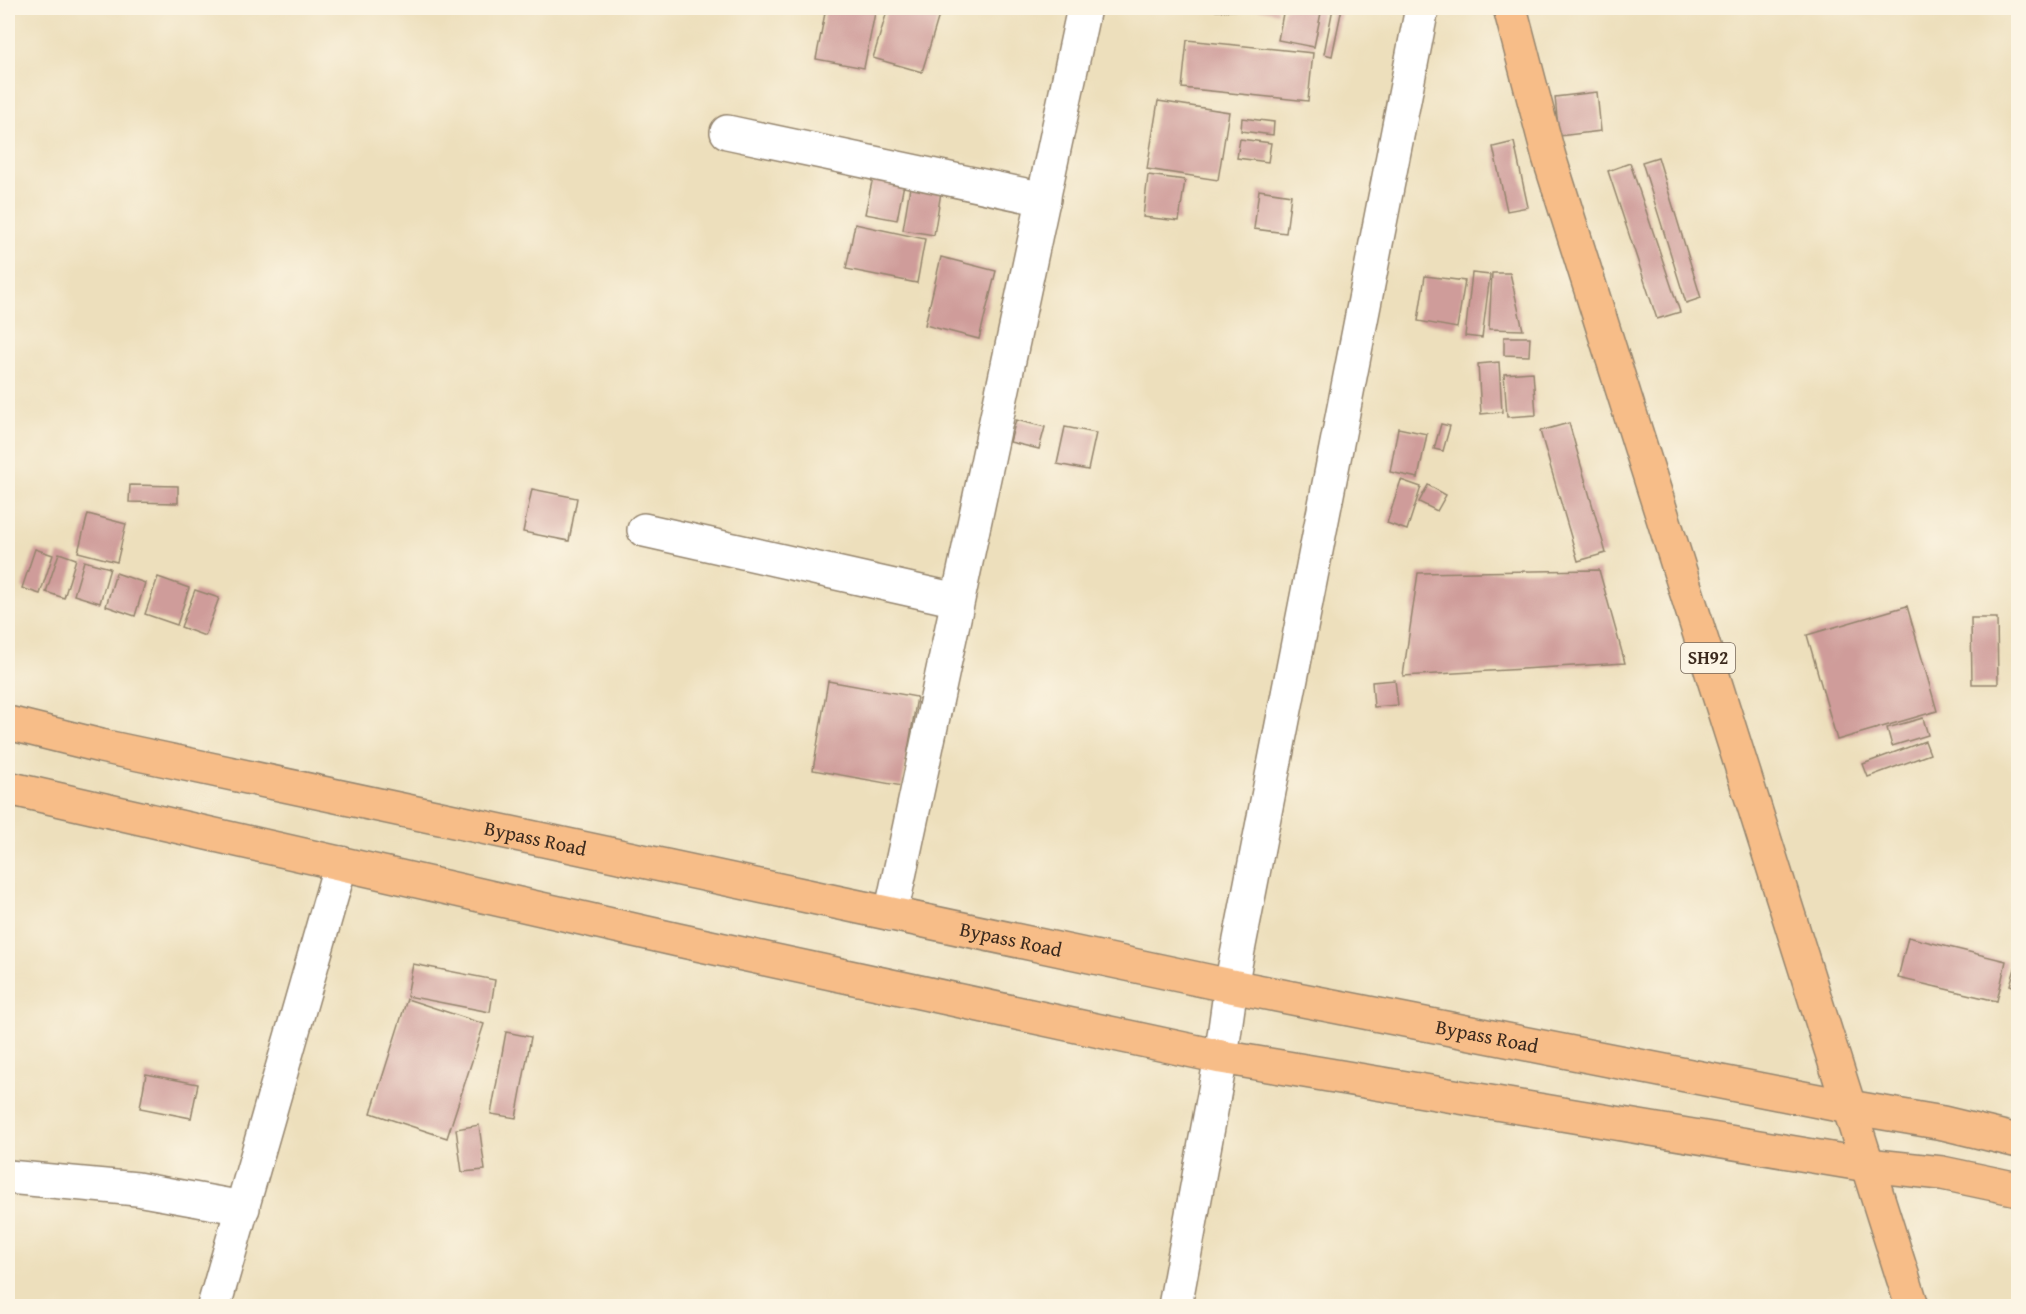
<svg xmlns="http://www.w3.org/2000/svg" width="2026" height="1314" font-family="'Gentium Book Plus',serif">
  <style>
    .building { fill: #cf9c9a }
    .lines { fill: none; stroke-linecap: round; stroke-linejoin: round }
    .minor-casing { stroke: #94846d; stroke-width: 36 }
    .major-casing { stroke: #94846d; stroke-width: 36 }
    .minor { stroke: #fff; stroke-width: 33 }
    .major { stroke: #f7bd88; stroke-width: 33 }
    .labels { text-anchor: middle; stroke-width: 4.5; stroke-linejoin: round; paint-order: stroke }
    .shield { fill: #fcf5e5; stroke: #75675a; stroke-width: 1.5 }
    .shield-label { font-size: 18px; font-weight: bold; fill: #3b2a1e }
    .street-label { font-size: 20px; fill: #3b2a1e; stroke: #fcf5e5 }
  </style>
  <rect width="100%" height="100%" fill="#fcf5e5"/>
  <filter id="ink" filterUnits="userSpaceOnUse"><feTurbulence type="fractalNoise" baseFrequency=".0167" numOctaves="2"/><feDisplacementMap in="SourceGraphic" scale="12" xChannelSelector="R" yChannelSelector="G"/><feConvolveMatrix kernelMatrix="1 2 1 2 8 2 1 2 1" color-interpolation-filters="sRGB"/></filter>
  <filter id="wash" filterUnits="userSpaceOnUse"><feTurbulence type="fractalNoise" baseFrequency=".008" numOctaves="4" result="noise"/><feDisplacementMap in="SourceGraphic" scale="24" xChannelSelector="R" yChannelSelector="G"/><feGaussianBlur stdDeviation="1.35" result="paint"/><feColorMatrix in="noise" values="0 0 0 0 0 0 0 0 0 0 0 0 0 0 0 0 0 1.4 0 .05"/><feComposite in="paint" operator="in"/></filter>
  <g filter="url(#wash)">
    <rect width="100%" height="100%" fill="#eddfbc"/>
    <g id="blocks">
      <!-- building -->
      <g class="building">
        <path d="M826,8H876L864,68L816,59Z"/>
        <path d="M888,8H926L940,12L922,72L873,58Z"/>
        <path d="M1216,8H1247V10L1216,11Z"/>
        <path d="M1253,8H1278V13Z"/>
        <path d="M1284,8H1322L1314,47L1278,40Z"/>
        <path d="M1333,8H1342L1332,56L1324,54Z"/>
        <path d="M1187,40L1313,53L1308,101L1182,88Z"/>
        <path d="M1597,92L1601,131L1559,136L1555,97Z"/>
        <path d="M1158,101L1229,112L1218,180L1147,169Z"/>
        <path d="M1242,118L1274,122L1273,135L1241,131Z"/>
        <path d="M1240,139L1271,143L1268,162L1237,158Z"/>
        <path d="M1514,142L1528,207L1507,211L1493,147Z"/>
        <path d="M1658,157L1701,298L1686,303L1642,162Z"/>
        <path d="M1630,163L1680,312L1657,319L1608,171Z"/>
        <path d="M1148,175L1185,180L1179,221L1143,217Z"/>
        <path d="M873,177L904,184L897,220L865,214Z"/>
        <path d="M910,187L941,192L934,235L903,230Z"/>
        <path d="M1259,190L1291,195L1286,233L1254,229Z"/>
        <path d="M855,224L925,239L917,283L846,269Z"/>
        <path d="M941,257L996,271L979,339L925,325Z"/>
        <path d="M1472,273L1490,275L1482,338L1465,336Z"/>
        <path d="M1492,273H1510L1523,330L1489,329Z"/>
        <path d="M1425,276L1465,281L1457,328L1418,321Z"/>
        <path d="M1504,337H1530L1529,356L1504,355Z"/>
        <path d="M1499,362L1502,412L1481,414L1478,364Z"/>
        <path d="M1533,372L1536,415L1507,417L1504,374Z"/>
        <path d="M1016,420L1045,427L1039,449L1010,442Z"/>
        <path d="M1569,423L1606,553L1578,561L1540,431Z"/>
        <path d="M1441,424L1450,426L1443,451L1434,449Z"/>
        <path d="M1065,427L1096,433L1088,470L1057,464Z"/>
        <path d="M1398,428L1427,434L1418,478L1390,472Z"/>
        <path d="M1401,480L1421,487L1407,530L1387,523Z"/>
        <path d="M130,485L178,486V503L129,502Z"/>
        <path d="M1428,485L1446,495L1437,511L1419,502Z"/>
        <path d="M532,489L577,498L569,541L523,532Z"/>
        <path d="M88,514L126,524L117,562L78,552Z"/>
        <path d="M35,549L53,555L40,594L22,588Z"/>
        <path d="M59,553L76,559L64,598L46,592Z"/>
        <path d="M84,561L110,568L100,603L74,595Z"/>
        <path d="M1599,570L1625,663L1403,676L1418,573Z"/>
        <path d="M116,573L145,583L135,616L106,606Z"/>
        <path d="M158,577L189,588L177,625L145,614Z"/>
        <path d="M195,590L219,598L205,636L181,627Z"/>
        <path d="M1907,606L1937,711L1837,740L1807,635Z"/>
        <path d="M1971,618H1997L1998,684H1972Z"/>
        <path d="M1395,680L1398,705L1374,707L1372,682Z"/>
        <path d="M828,681L917,697L902,786L813,770Z"/>
        <path d="M1923,718L1928,735L1892,746L1887,728Z"/>
        <path d="M1925,741L1930,754L1868,777L1863,764Z"/>
        <path d="M1908,937L2006,961L1997,1001L1898,978Z"/>
        <path d="M2018,959V988L2010,985Z"/>
        <path d="M413,964L495,980L490,1012L407,996Z"/>
        <path d="M407,999L484,1024L447,1138L371,1113Z"/>
        <path d="M506,1032L531,1037L516,1118L491,1114Z"/>
        <path d="M146,1074L198,1084L191,1118L140,1108Z"/>
        <path d="M479,1125L485,1170L462,1172L456,1129Z"/>
      </g>
    </g>
  </g>
  <g filter="url(#ink)">
    <use href="#blocks" fill-opacity="0" stroke="#94846d" stroke-width="1.5"/>
    <g class="lines">
      <defs>
        <g id="minor">
          <path d="M727,132L1044,199"/>
          <path d="M644,530L957,600"/>
          <path d="M891,914L1084,8"/>
          <path d="M8,1177L137,1189L243,1208"/>
          <path d="M214,1306L341,863"/>
          <path d="M1175,1306L1221,1057L1231,986L1422,8"/>
        </g>
        <g id="major">
          <path d="M1510,8L1549,157L1912,1306"/>
          <path id="s1" d="M8,723L101,746L1231,986L1849,1107L1943,1123L2018,1141"/>
          <path d="M8,788L678,940L1221,1057L1867,1165L1942,1173L2018,1189"/>
        </g>
      </defs>
      <!-- minor casing -->
      <use href="#minor" class="minor-casing"/>
      <!-- major casing -->
      <use href="#major" class="major-casing"/>
      <!-- minor -->
      <use href="#minor" class="minor"/>
      <!-- major -->
      <use href="#major" class="major"/>
    </g>
  </g>
  <g class="labels">
    <!-- shield labels -->
    <rect class="shield" x="1681" y="643" width="54" height="30" rx="4.5"/>
    <g class="shield-label">
      <text x="1708" y="664">SH92</text>
    </g>
    <!-- street labels -->
    <g class="street-label">
      <text dy="7" stroke="none"><textPath href="#s1" startOffset="540">Bypass Road</textPath></text>
      <text dy="7" stroke="none"><textPath href="#s1" startOffset="1026">Bypass Road</textPath></text>
      <text dy="7" stroke="none"><textPath href="#s1" startOffset="1512">Bypass Road</textPath></text>
    </g>
  </g>
  <!-- margin -->
  <rect width="2026" height="1314" fill="none" stroke="#fcf5e5" stroke-width="30"/>
</svg>
